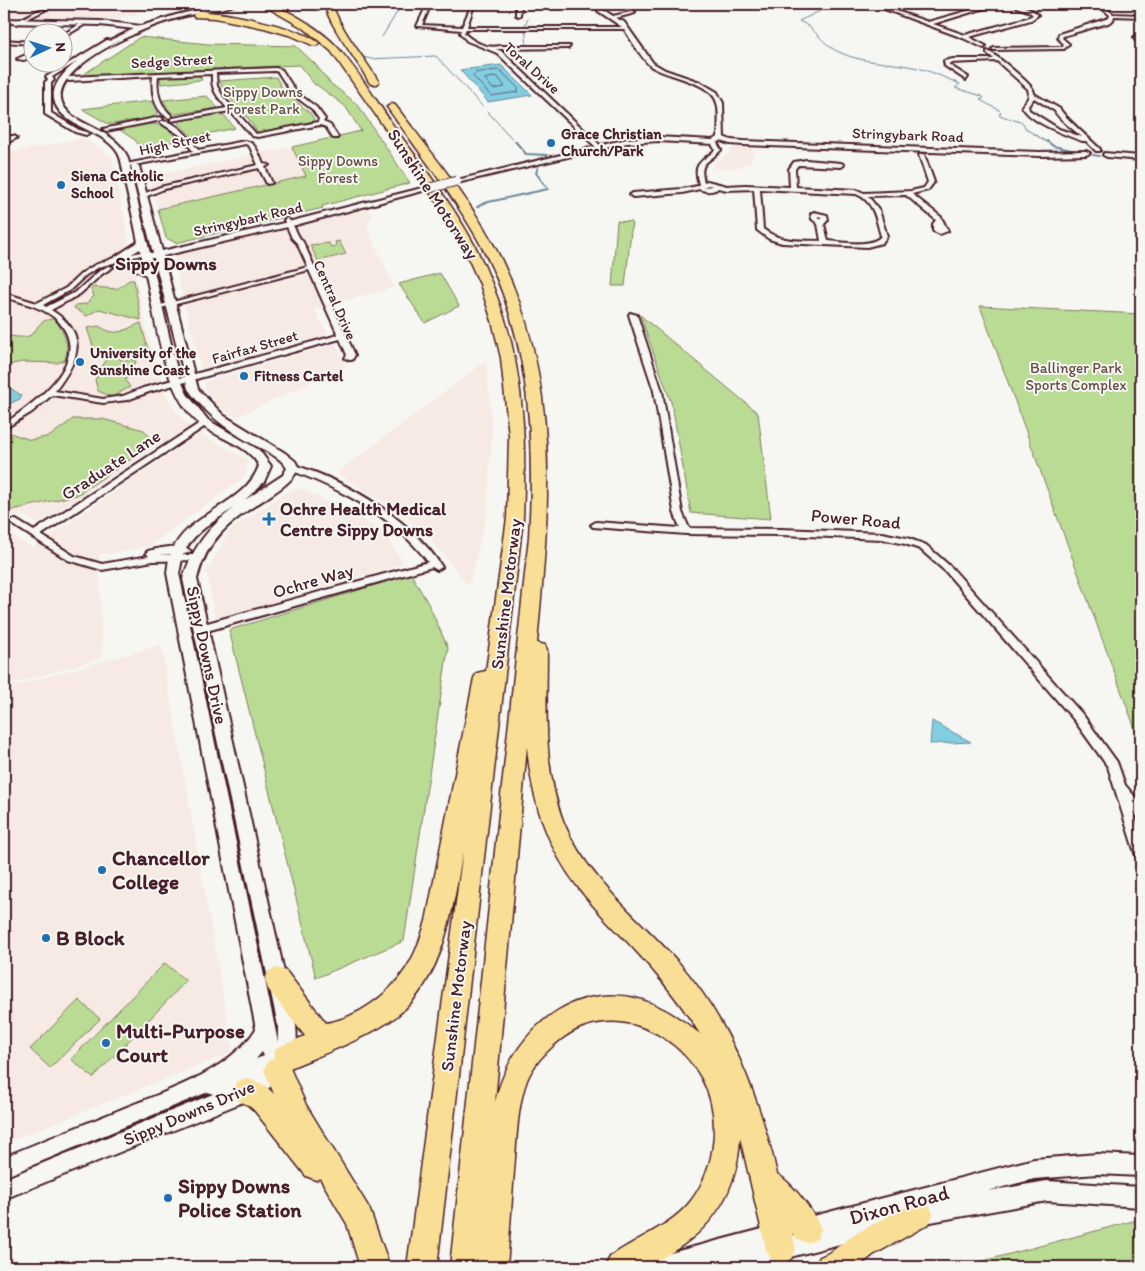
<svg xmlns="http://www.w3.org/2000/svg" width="1145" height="1271" font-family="Itim,sans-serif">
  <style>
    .built { fill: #f7e9e3 }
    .green { fill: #b9db94; stroke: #827d60 }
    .water { fill: #81cde1; stroke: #6b8798 }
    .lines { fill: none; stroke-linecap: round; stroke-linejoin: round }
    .shore { stroke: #606574; stroke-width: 1 }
    .stream-far1 { stroke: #6b8798; stroke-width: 1 }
    .stream { stroke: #6b8798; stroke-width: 2 }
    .street-casing { stroke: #4a1f2b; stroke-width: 4 }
    .secondary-casing { stroke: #4a1f2b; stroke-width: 4 }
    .highway-casing { stroke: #4a1f2b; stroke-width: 3 }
    .street { fill: #f6f6f2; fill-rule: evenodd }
    .secondary { fill: #f6f6f2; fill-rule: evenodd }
    .highway { fill: #f9df96; fill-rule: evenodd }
    .secondary-bridge-casing { stroke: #4a1f2b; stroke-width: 11; stroke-linecap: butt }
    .secondary-bridge { stroke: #f6f6f2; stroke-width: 9 }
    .poi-dot { fill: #1f6fb2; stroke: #f6f6f2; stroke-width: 2 }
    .labels { text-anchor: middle; stroke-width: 4; stroke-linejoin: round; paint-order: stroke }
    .far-street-label { font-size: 15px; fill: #4a1f2b; stroke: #f6f6f2 }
    .far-park-label { font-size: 15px; fill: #664e45; stroke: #f6f6f2 }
    .far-poi-label { font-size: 15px; font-weight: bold; fill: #4a1f2b; stroke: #f6f6f2; text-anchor: start }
    .street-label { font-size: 18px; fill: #4a1f2b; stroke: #f6f6f2 }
    .poi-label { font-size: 18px; font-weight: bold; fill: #4a1f2b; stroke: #f6f6f2; text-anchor: start }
    .far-district-label { font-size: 19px; font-weight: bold; fill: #4a1f2b; stroke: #f6f6f2 }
    .near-poi-label { font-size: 21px; font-weight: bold; fill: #4a1f2b; stroke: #f6f6f2; text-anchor: start }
    .near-street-label { font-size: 21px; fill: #4a1f2b; stroke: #f6f6f2 }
  </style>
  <rect width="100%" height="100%" fill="#f6f6f2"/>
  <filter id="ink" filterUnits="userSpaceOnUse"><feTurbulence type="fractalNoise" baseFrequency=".02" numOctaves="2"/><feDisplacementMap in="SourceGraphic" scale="10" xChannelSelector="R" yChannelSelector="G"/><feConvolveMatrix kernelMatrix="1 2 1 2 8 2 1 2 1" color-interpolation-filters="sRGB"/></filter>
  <g filter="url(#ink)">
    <!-- built -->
    <g class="built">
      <path d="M19,4H45L32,8L33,10L24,14L4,19V13Z"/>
      <path d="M64,4H155L134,15L114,19L32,17Z"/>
      <path d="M83,138L112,157L146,329L165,395L177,413L190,426L38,524L21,514L4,518V154Z"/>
      <path d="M292,147L306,176L158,209L149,177Z"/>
      <path d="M736,147L753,148L754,158H751L750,164H741V167L734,168H713L714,163L730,153L731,149Z"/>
      <path d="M367,209L372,215L367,227L394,287L314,309L327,333L323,336L204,369L201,367L173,258L190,251Z"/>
      <path d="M335,344L346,366L236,417L220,407L206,390L204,384L207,381Z"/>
      <path d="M486,361L492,427L487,512L470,582L467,584L427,534L391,506L337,473Z"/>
      <path d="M199,434L248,460L245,476L151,545L117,553L99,554L102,658L4,686V531L33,548Z"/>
      <path d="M303,489L381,530L402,560L400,565L222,617L215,616L207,572L230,530L290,490Z"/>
      <path d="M161,645L233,1052L4,1143V689Z"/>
    </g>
    <!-- green -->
    <g class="green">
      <path d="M140,37L208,44L296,46L315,64L330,83L357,104L410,183L322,206L323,208L176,243L166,238L158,209L306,176L292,147L361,131L345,106L317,85H315L299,65L81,76Z"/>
      <path d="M195,75L200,76L202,80L161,84L160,78L163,77Z"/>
      <path d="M276,77L283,90L310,113L315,121L258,133L247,117L227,96L219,81Z"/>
      <path d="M207,96L218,108L175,114L169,111L163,100Z"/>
      <path d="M151,101L157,113L156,117L112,124H108L82,109Z"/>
      <path d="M220,114L224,115L235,128L193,137L178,123L180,119Z"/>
      <path d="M150,124L163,125L180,140L141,148L135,140L120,130L128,127Z"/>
      <path d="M617,221L632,222L625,286H612Z"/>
      <path d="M339,241L346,254L318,261L310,245L329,243L331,247L336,246L335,242Z"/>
      <path d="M440,273L459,306L425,323L399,284Z"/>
      <path d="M129,280H134L141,320L99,309L87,316L74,308L76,305L86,304L94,296L91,289L93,287L117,289Z"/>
      <path d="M980,306L1141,314V745Z"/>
      <path d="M640,315L758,413L771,519L691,513L672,405Z"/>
      <path d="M54,319C64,331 70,345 65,360L57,363L22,362L4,366V336C12,335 21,339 28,336C39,333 34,320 54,319Z"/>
      <path d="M141,323L149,353L123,354L119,358L125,361L130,359L136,361L135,364L127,367L126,371L131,372L130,376L125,380L130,387L112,397L98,391L95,380L108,356L96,355L87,328L99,326C117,338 123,330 141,323Z"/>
      <path d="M73,419H102L144,430L155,443L77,495L4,512V431L31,440L50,436Z"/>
      <path d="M411,574L429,605L448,648L404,941L316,978L229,630Z"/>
      <path d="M165,963L186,981L93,1078L71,1059Z"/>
      <path d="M79,1000L100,1019L50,1068L30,1049Z"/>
      <path d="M1133,1221H1141V1267H961Z"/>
    </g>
    <!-- water -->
    <g class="water">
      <path d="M501,65L532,95L488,102L460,70Z"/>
      <path d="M4,380L7,386L21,395L20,399L7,405L4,403Z"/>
      <path d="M932,721L971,742L930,744Z"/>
    </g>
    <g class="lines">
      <!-- shore -->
      <g class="shore">
        <path d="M500,70L518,88V92L491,96L473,76L475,73Z"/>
        <path d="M498,77L505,87L493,89L485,79Z"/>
      </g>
      <!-- stream-far1 -->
      <g class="stream-far1">
        <path d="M795,4L819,8L820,11L799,21C818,29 821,45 841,53C863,63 889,62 913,67C929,70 945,78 960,84L955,88L982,96L984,98L980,100L999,110L1001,112L999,115L1023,123L1026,129L1048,143"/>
        <path d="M382,37L402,4"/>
        <path d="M527,47L525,25L528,19"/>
        <path d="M363,57L371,59L436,56L482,106"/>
        <path d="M487,111L516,143"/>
      </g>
      <!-- stream -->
      <g class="stream">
        <path d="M515,141L526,154L547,155"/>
        <path d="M1047,141L1053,146L1076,151"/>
        <path d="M1093,155L1099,156"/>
        <path d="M1135,160L1141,162"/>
        <path d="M477,207L484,203L548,189L536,173L538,167"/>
      </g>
      <defs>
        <g id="street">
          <path d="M48,4H54L45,7L43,6Z"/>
          <path d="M470,4H519L521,6L520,15L518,16L516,15V5H474L467,27H622L598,11V9H602L613,16L635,11V13L616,18L624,22L653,63L665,70L700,82L717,92L723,103L724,138L721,140L718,138C718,127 720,114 717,103C712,82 668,77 652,67C642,60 631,39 624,29H466L464,33C473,42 487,49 500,46H570L568,48L496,49L501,51L604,149L599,150L497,53L467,41L460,33L461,30L417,26L424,11L426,10L428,11L422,25L462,27L469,11L468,6Z"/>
          <path d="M871,4H876L892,9L919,4L896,11L928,22L992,4H998L933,24L965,35L1027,18L1033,15L1030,12L1009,4C1019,4 1032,8 1038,15L1031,20L969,37L986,46L984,48L963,38Z"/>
          <path d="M1097,4H1101L1113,14L1141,15V17L1114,16L1113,20L1108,23L1063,36L1062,38L1069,44L1064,49L994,50L992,49L994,48L1063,47L1064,44L1058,38L1059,34L1109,18L1110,15Z"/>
          <path d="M41,9L45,10L17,24L13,23Z"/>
          <path d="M80,24L84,25L62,38V35Z"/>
          <path d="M1136,36H1141V38L1135,40L1134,37Z"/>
          <path d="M4,40L32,42V44L4,42Z"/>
          <path d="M107,40L111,41L52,77L54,80L51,83V113L79,130L89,133L86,135L75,132L45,114V82L48,80L46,77Z"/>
          <path d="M987,51C993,52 1026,80 1031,87C1033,89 1034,92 1034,94L1060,109C1062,115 1092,141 1100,149V151H1096L1086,141H1082C1066,135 1029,122 1022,106C1028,99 1030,97 1028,89L997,61L949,63V65L968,77L966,80L945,66L944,61L953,59H994L987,53ZM1034,98L1055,111C1057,118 1076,131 1082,137L1059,129L1029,110L1028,106Z"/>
          <path d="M32,52V57L24,60L17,59Z"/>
          <path d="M276,68L282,70L296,92L316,107L325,119L323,122L330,125L338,137L337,138H333L326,127L320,125L258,137L252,136L230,111L171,121V119L173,118L227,108C217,96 211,90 212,74L158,76C156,92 160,106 172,116L169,118C154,111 151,91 153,76L69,81L66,79L69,77ZM275,71L278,72L292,94L312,109L319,119L318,122L256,134L223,97L217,86L216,73Z"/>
          <path d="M160,117L163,119L162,120L106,131L103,129Z"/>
          <path d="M161,121C177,121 190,138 198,150L245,141C256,142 259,155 263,164L269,165L265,167L272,183L267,184L259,168L164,189L145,197H141V195L160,187L258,165L250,147L246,144L124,167L123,166L126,164L193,151L180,135L161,123Z"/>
          <path d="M4,136H14L17,138L4,144Z"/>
          <path d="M715,142L717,143L721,150C709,163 698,161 704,182L707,181L727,186L745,185L790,187L789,169L794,162L806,160L841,163L844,165L841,167L798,165L795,169L796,187L857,190L864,193L911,191L924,188L928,182L919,155L924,154L934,182L928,190L912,194L941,217L948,231L940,234L933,231V224L936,220L906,195L868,196L879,210L887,236L882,243L867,247L782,243L769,239L757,230L754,189L727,190L718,188C715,192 704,192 700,189L682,193L633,197L630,195L633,193L682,189L698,186L699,184C692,163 701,163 715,150L712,144ZM708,185L713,186L704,187ZM760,189L856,194C874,201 876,219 881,236C872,248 842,242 828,241L824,224L828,220L827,215L814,212L811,214L812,219L818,224L821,241C799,240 782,243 763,229ZM818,216L821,217L822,219L818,218Z"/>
          <path d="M287,218C294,223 296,235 303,242L355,355L352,360H349L345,358L347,355L340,339L149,392L127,400L103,403L52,395L32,412L4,429V424C33,404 94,362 59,322C47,308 21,302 4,297V293L37,303L66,288L82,273L95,265L111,259L145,251L148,253L99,267L86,275L70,290L43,305L46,307L76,292L98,272L108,266L113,267L102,274L80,294L51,310C90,334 79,360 55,391L103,399L123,396L143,388L338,335L309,270L157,309L153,307L308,267L297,243L292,238L284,220Z"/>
          <path d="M630,313L637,315L662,391L682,512L689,528L781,529L882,533L907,538L926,545L952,568L1083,715L1117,762L1125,785L1141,804V817L1137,816L1133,811L1141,835V858L1137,857L1135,853L1108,767L1075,721L946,572L920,549L905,544L882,539L781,535L686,534L593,527L591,525L596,522L680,528L674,512L654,391L629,315Z"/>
          <path d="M203,421H206L210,423L41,535L74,556L102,564L149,556L146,553L148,551C159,548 181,543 191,551C184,557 169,553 159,555H195L198,556L200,558L198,560L153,561L102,570L68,560L9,522L10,520H16L34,531Z"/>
          <path d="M293,465C346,480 412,520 442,567L437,570L432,567L200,633L196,632L195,629L196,626L200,625L428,562C395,517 341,489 290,470L289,468Z"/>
        </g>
        <g id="secondary">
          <path d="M223,4H235C225,10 210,10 198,13C175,18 152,25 130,36C105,47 31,86 74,117C92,129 115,134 126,154C130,162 131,174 133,183C139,206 144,230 150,253H153L131,166L135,164L139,166L162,251L288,222L426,187L430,189L292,226L163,256L198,389L223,415L285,453L295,461L299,468C291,483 278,490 265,499C231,521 207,538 197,579L296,1026C300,1064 284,1080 253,1098L4,1199V1179L213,1094L208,1092L4,1177V1157C41,1142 79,1126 117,1111C163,1092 228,1073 256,1029L167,573C168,567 168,560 171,554C186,512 244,507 259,466C248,444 218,439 200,424C163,394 156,320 146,275L120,262L125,259L144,266L140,249L120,261H114L112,259L138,242C134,221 129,200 124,179C123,171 122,160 118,153C107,135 84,131 68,119C20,83 106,42 134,29L100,25L4,23V19L100,21L141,26L176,15ZM151,258H154L188,389C204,412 225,428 249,442C262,450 279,455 287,468L283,475L245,500L264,482L271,466L259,450L208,420L187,394L178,374ZM234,508C208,528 192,548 183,579L278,1026V1042L179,573C181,567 181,559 184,553C192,533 216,520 234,508ZM262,1052L264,1056L256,1059Z"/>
          <path d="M721,136L731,140L743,141L1040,152L1086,151L1090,153L1086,155L1040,156L743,145L730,144L721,141L713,144L658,141L627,143L457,183L453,181L627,139L658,137L712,140Z"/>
          <path d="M1104,153L1141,156V160L1107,157L1103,155Z"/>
          <path d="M1097,1154L1141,1156V1176L1097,1174L1034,1179L988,1191L1047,1181L1141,1187V1207L1047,1201L914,1225L907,1222L904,1213L894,1216L896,1222L893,1229L886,1232L752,1267H648L651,1259L659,1256L781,1224L788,1228L791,1236L794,1235L791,1230L795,1223L802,1219L1034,1159Z"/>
        </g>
        <g id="highway">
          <path d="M261,4C282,3 324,32 338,48C358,71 375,99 393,125C421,164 452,203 475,246C487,270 497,295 505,320C525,384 526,452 523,518L437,1267H407L463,850C452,910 445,983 390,1021C359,1041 323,1054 290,1068L306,1105L369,1208L390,1267H360L347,1224L320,1178L316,1180L306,1176L254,1110L248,1105L237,1100L233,1091L237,1082L246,1078L265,1085L274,1094L264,1070L268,1061L273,1059L276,1048L305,1036L268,989L265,980L268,971L277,968L286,971L326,1023C358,1018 390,994 407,967C416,953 421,937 426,921L474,678L477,673L486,671L507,518L509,436L501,358L492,321L480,284L463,247L442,210L331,51L305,29Z"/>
          <path d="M324,4H332C341,31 364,57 379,82L377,84H371L369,82C355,56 333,32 324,4Z"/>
          <path d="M197,12C220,10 303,28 319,43L318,45H312L292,36L264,28L215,18L194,17L193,15Z"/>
          <path d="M392,104L395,105C433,155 474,204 502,261C562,385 549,511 537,643L545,645L547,650C547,707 542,768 564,823C587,879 640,919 679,963C731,1023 759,1097 777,1174C793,1184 814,1212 821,1229L817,1239L807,1243L797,1239L792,1233L796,1249L791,1259L781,1264L771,1259L766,1249L740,1137C738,1191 713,1229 667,1255C660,1259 651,1266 644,1267C632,1269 618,1267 605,1267L610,1257C636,1238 670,1227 690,1202C717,1168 722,1114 701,1077C674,1029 611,1003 564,1037C549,1048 534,1063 527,1080C518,1104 517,1132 515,1158C512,1194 510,1231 507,1267H450L529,537C535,434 530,331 477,238C451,192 418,151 387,107ZM527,746C531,797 546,846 578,887C595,910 616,929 635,950C659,976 681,1003 700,1034C680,1018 656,1002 630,997C561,986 510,1040 495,1102Z"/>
          <path d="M919,1200L929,1204L933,1214L929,1224L873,1255L858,1267H815L820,1257L831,1252L853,1235Z"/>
        </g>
      </defs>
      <!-- street casing -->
      <use href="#street" class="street-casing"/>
      <!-- secondary casing -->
      <use href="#secondary" class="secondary-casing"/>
      <!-- highway casing -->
      <use href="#highway" class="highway-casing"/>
      <!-- street -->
      <use href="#street" class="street"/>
      <!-- secondary -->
      <use href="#secondary" class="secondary"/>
      <!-- highway -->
      <use href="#highway" class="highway"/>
      <defs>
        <path id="secondary-bridge" d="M426,189L457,181"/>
      </defs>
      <!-- secondary-bridge casing -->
      <use href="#secondary-bridge" class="secondary-bridge-casing"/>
      <!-- secondary-bridge -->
      <use href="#secondary-bridge" class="secondary-bridge"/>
    </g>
  </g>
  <!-- markers -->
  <g class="poi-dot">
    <circle cx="551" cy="143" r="5"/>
    <circle cx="61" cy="185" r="5"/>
    <circle cx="80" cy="362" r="5"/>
    <circle cx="244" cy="376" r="5"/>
    <path d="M266.5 511.5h5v5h5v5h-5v5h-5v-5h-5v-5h5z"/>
    <circle cx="102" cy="870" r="5"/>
    <circle cx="46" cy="938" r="5"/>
    <circle cx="106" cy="1043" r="5"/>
    <circle cx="168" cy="1198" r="5"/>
  </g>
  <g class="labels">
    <!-- far-street labels -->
    <g class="far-street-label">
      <text transform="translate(172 61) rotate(-3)" y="5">Sedge Street</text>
      <text transform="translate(532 68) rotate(42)" y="5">Toral Drive</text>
      <text transform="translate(908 135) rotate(2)" y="5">Stringybark Road</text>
      <text transform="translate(175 143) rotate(-12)" y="5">High Street</text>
      <text transform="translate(248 219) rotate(-13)" y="5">Stringybark Road</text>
      <text transform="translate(335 300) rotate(66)" y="5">Central Drive</text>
      <text transform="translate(255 347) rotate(-16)" y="5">Fairfax Street</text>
    </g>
    <!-- far-park labels -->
    <g class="far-park-label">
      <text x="263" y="97">Sippy Downs<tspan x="263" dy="17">Forest Park</tspan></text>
      <text x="338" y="166">Sippy Downs<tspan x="338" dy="17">Forest</tspan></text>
      <text x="1076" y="373">Ballinger Park<tspan x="1076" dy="17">Sports Complex</tspan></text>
    </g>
    <!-- far-poi labels -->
    <g class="far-poi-label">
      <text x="561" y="139">Grace Christian<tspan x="561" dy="17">Church/Park</tspan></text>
      <text x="71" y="181">Siena Catholic<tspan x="71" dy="17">School</tspan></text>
      <text x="90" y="358">University of the<tspan x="90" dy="17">Sunshine Coast</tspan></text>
      <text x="254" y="381">Fitness Cartel</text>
    </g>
    <!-- street labels -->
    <g class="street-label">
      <text transform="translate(433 194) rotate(57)" y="6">Sunshine Motorway</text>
      <text transform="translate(111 465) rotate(-33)" y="6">Graduate Lane</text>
      <text transform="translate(856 519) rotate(5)" y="6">Power Road</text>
      <text transform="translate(313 581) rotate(-16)" y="6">Ochre Way</text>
      <text transform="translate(506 594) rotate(-83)" y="6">Sunshine Motorway</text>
      <text transform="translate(207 655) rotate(78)" y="6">Sippy Downs Drive</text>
      <text transform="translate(456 996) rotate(-83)" y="6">Sunshine Motorway</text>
      <text transform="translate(189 1113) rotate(-23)" y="6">Sippy Downs Drive</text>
    </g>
    <!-- poi labels -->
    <g class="poi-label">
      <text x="280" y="515">Ochre Health Medical<tspan x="280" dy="21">Centre Sippy Downs</tspan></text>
    </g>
    <!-- far-district labels -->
    <g class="far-district-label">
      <text x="166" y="270">Sippy Downs</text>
    </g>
    <!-- near-poi labels -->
    <g class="near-poi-label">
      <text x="112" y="865">Chancellor<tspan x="112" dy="24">College</tspan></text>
      <text x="56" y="945">B Block</text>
      <text x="116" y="1038">Multi-Purpose<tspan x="116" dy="24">Court</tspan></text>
      <text x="178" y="1193">Sippy Downs<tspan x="178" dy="24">Police Station</tspan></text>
    </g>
    <!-- near-street labels -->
    <g class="near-street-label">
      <text transform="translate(899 1205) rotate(-15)" y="7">Dixon Road</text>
    </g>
  </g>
  <!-- margin -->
  <rect width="1145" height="1271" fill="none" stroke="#f6f6f2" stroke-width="20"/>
  <rect x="10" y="10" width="1125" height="1251" fill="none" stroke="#4a1f2b" stroke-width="2" filter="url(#ink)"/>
  <!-- north arrow -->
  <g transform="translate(48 48) rotate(86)"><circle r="24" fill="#f6f6f2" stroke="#b1a0a2"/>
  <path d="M0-4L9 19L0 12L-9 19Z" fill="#1f6fb2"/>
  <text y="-8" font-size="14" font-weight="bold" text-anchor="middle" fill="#4a1f2b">N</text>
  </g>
</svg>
